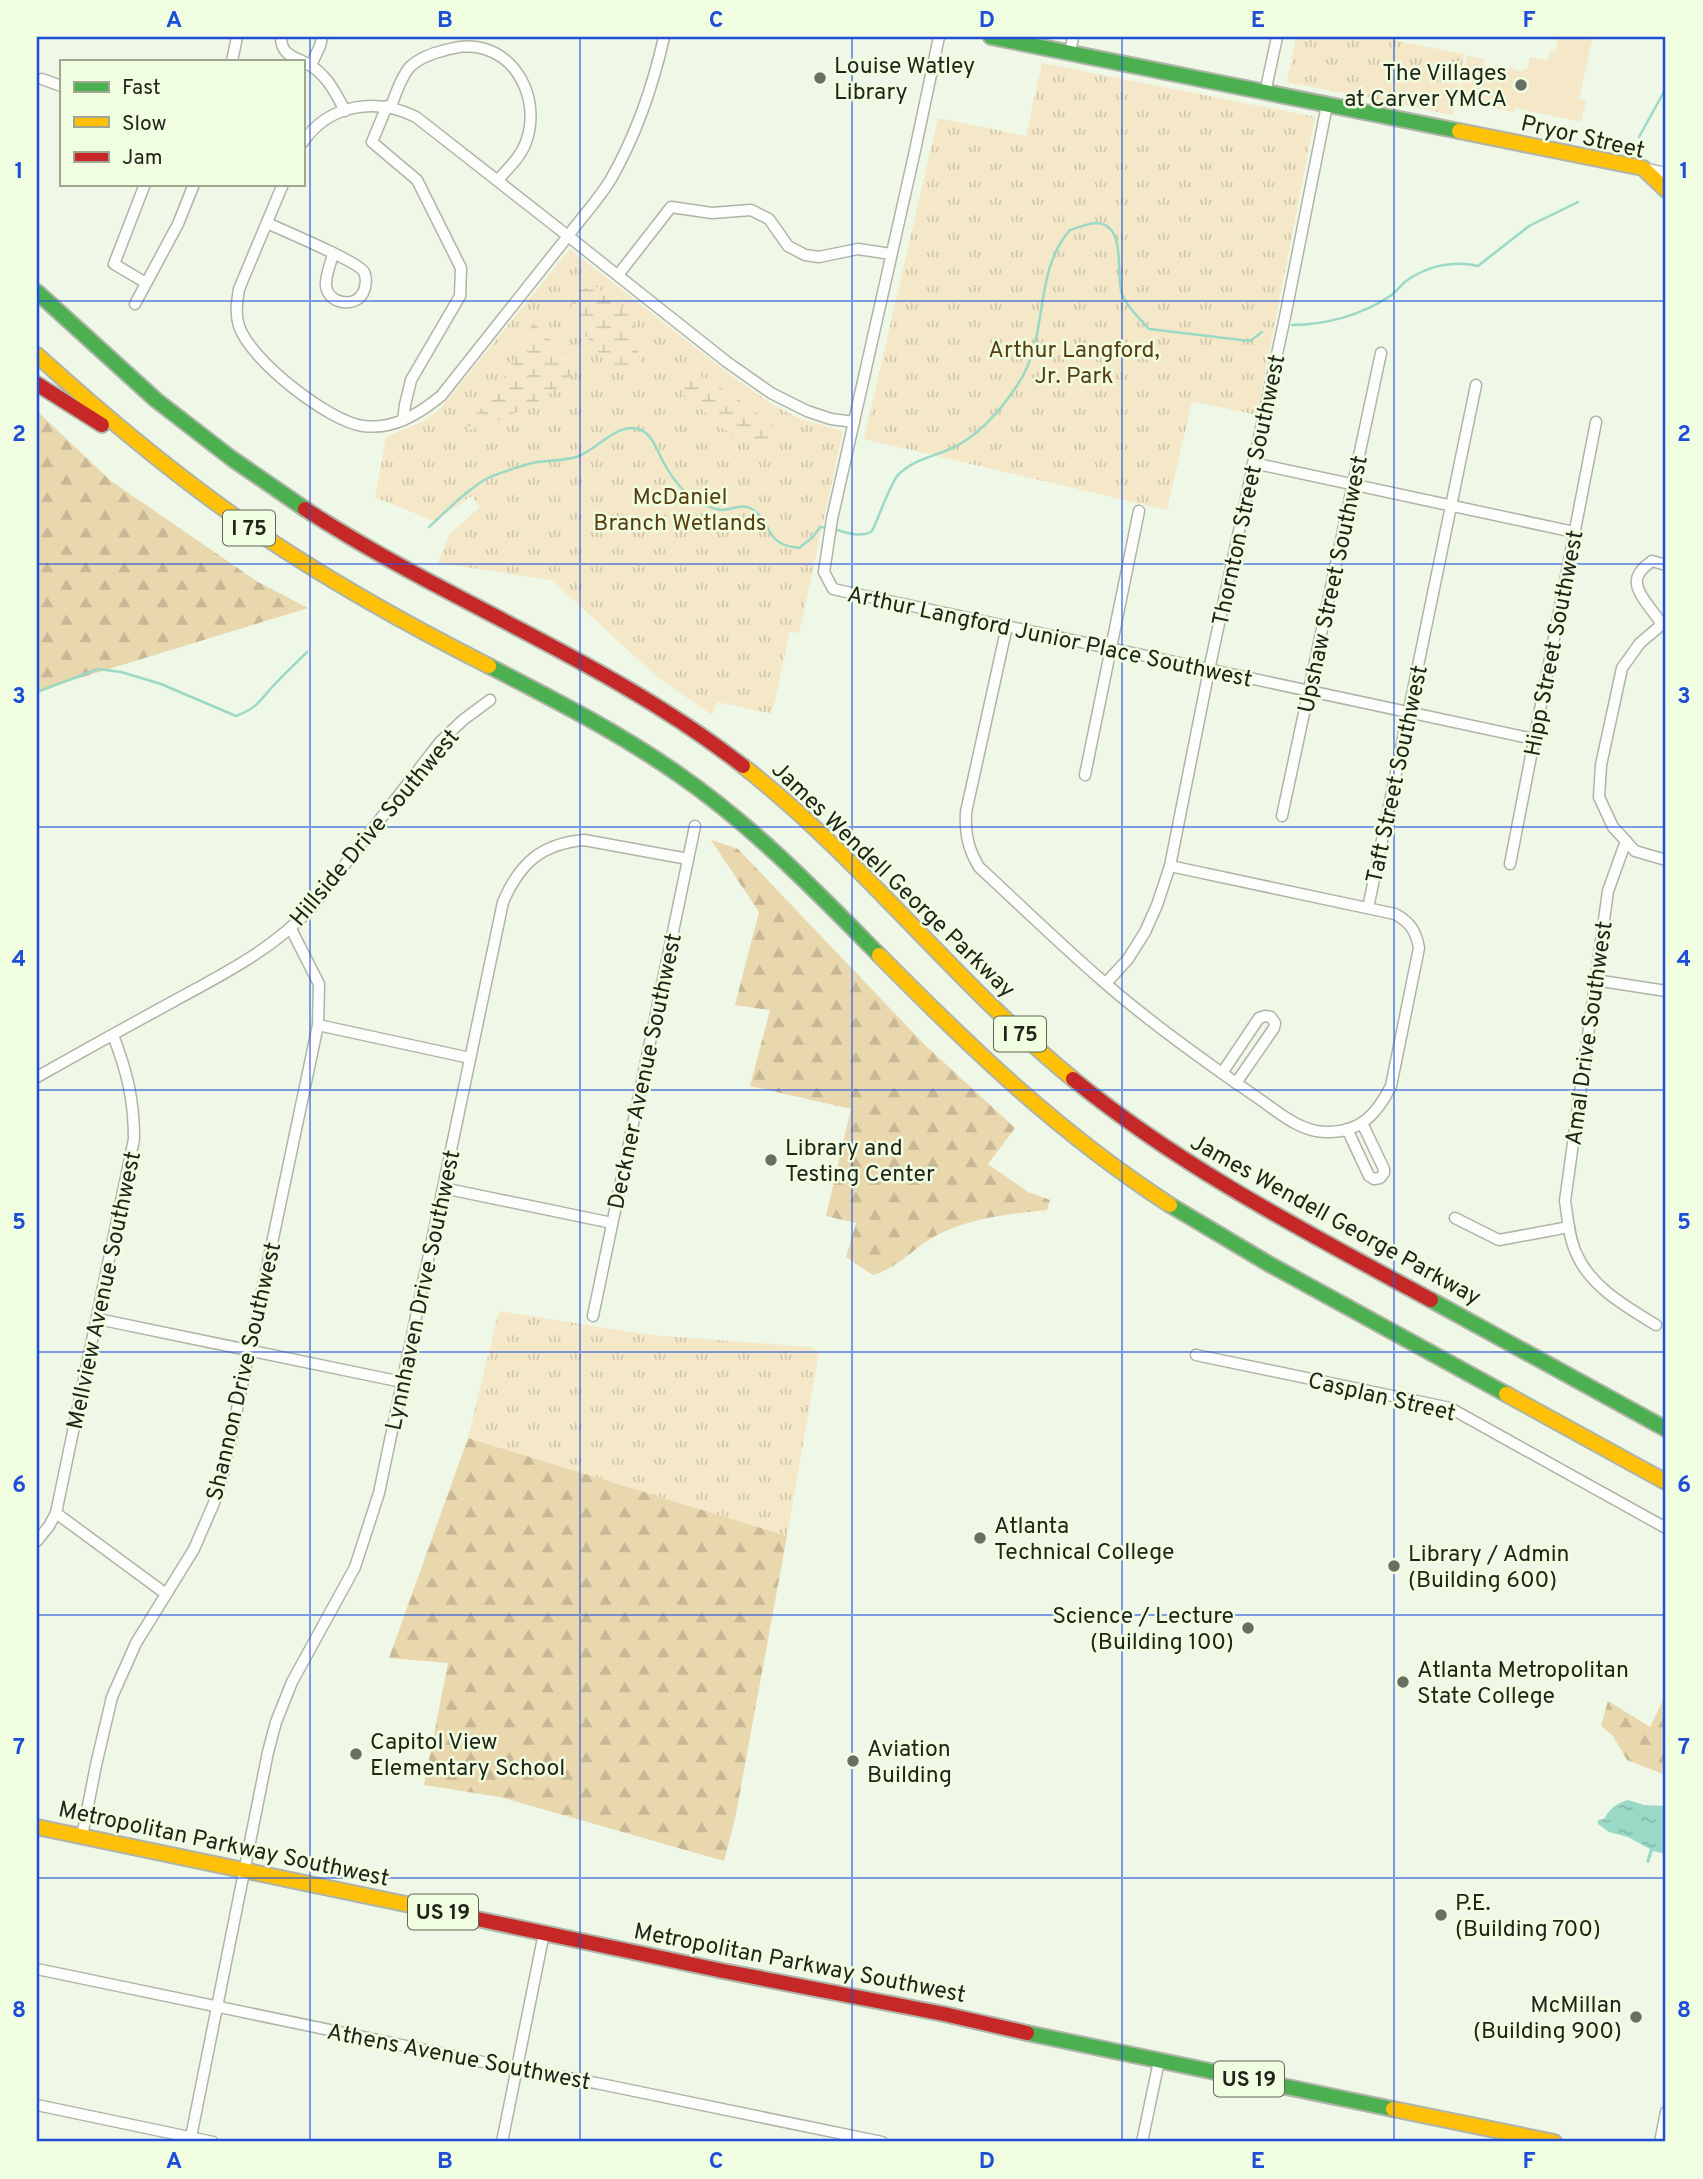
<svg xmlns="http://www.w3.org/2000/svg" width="1703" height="2179" font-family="Overpass,sans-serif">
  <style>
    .grass { fill: url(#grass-tufts) }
    .forest { fill: url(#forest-firs) }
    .wetland { fill: url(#wetland-marsh) }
    .pitch { fill: #f4e8c9 }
    .water { fill: url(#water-ripples) }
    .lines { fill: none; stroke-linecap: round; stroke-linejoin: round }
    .stream { stroke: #9ad9c6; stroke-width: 2.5 }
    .street-casing { stroke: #afb4a8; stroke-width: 13 }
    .fast-casing { stroke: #afb4a8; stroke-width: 18 }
    .slow-casing { stroke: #afb4a8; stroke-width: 18 }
    .jam-casing { stroke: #afb4a8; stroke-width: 18 }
    .street { stroke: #fdfefb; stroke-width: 10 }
    .fast { stroke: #4caf50; stroke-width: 14 }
    .slow { stroke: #ffc107; stroke-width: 14 }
    .jam { stroke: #c62828; stroke-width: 14 }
    .grid { fill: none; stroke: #1d4ed8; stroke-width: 2; stroke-opacity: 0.55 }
    .poi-dot { fill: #686e62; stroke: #f0fde0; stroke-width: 2.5 }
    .labels { text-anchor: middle; stroke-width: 5; stroke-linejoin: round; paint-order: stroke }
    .shield { fill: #f0fde0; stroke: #5e6656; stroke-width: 2 }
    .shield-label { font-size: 21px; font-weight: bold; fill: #20251b }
    .poi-label { font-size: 23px; fill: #20251b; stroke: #f0fde0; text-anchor: start }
    .street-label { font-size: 23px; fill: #20251b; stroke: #f0fde0 }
    .park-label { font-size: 23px; fill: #583d0e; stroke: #f0fde0 }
    .neatline { fill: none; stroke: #1d4ed8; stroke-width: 2.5 }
    .grid-label { font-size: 23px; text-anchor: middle; font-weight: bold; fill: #1d4ed8 }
  </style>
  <defs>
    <pattern id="grass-tufts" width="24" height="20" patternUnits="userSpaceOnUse" patternTransform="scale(1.75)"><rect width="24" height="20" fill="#f4e8c9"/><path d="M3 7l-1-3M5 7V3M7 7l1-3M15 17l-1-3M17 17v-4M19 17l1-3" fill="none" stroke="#d1c7ac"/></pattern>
    <pattern id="forest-firs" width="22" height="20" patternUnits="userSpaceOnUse" patternTransform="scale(1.75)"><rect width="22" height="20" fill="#e9d7ae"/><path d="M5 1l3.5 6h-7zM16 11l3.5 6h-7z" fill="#c8b895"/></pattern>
    <pattern id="wetland-marsh" width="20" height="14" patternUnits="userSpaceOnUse" patternTransform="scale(1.75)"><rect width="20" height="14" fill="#f4e8c9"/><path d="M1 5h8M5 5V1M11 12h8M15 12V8" fill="none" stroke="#d1c7ac"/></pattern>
    <pattern id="water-ripples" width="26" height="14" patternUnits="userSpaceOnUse" patternTransform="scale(1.75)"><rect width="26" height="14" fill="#9ad9c6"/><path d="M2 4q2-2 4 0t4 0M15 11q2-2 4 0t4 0" fill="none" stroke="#84baaa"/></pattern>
  </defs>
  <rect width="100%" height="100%" fill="#eff7e6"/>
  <!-- grass -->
  <g class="grass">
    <path d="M1296,37H1398L1397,41L1464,54L1453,115L1287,82Z"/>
    <path d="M1042,63L1315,117L1257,415L1192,401L1167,510L864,439L938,118L1026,136Z"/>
    <path d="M570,249L733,377L775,406L800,419L843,431L799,633L790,632L772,714L717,702L712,715L656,676L552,580L438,563L450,534L480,507L472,496L434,521L375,497L386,437L426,420L440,409Z"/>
    <path d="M499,1311L650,1335L811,1347L819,1352L787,1536L468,1438Z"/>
  </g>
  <!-- forest -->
  <g class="forest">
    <path d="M37,411L111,481L258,582L308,608L37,691Z"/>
    <path d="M711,840L738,849L924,1044L1015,1128L988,1164L1028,1192L1050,1200L1047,1210C1010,1214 972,1217 937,1235C913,1248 901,1266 873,1275L846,1257L856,1223L826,1216L851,1109L750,1086L770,1010L735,1005L759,912Z"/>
    <path d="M468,1438L787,1536L735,1819L724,1861L500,1797L424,1785L448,1663L389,1658Z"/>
    <path d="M1666,1695V1775L1627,1760L1613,1736L1601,1726L1608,1701L1650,1727Z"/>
  </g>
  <!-- wetland -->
  <g class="wetland">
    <path d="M597,287L632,315L640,361L633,374L621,375L610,367L571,317L572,290Z"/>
    <path d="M533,323L578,366C553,401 510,416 471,430L466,423L485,405L507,372Z"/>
    <path d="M693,370L735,397L775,427L763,448L736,441L709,415L684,395L678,381Z"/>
  </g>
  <!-- pitch -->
  <path class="pitch" d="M1558,37H1575L1592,40L1579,99L1586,101L1581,122L1515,108L1513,112L1457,101L1467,55L1484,59L1483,66L1507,71L1508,67L1523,71L1528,67L1530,57L1548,61L1550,51L1555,52Z"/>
  <!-- water -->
  <path class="water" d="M1628,1800L1644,1805L1666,1806V1854L1653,1851L1649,1863L1646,1862L1650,1849L1628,1837L1609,1832L1598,1824V1820L1604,1819C1610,1808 1617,1803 1628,1800Z"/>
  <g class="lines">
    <!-- stream -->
    <g class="stream">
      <path d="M1639,137L1666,88"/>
      <path d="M1292,325C1325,325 1362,315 1390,296C1396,292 1400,286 1406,281C1427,266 1453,260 1478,266L1529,226L1578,202"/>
      <path d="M429,527C447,511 465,491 486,479C496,474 526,464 537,462C551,460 566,461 579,456C598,449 619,420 641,430C654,436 658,454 665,465C673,480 686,496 701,503C706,506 715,509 721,510C732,510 742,503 752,509C775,524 762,544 799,548L813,537L820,527L828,528"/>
      <path d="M834,529C845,532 860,538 871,532C875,529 888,487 898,475C912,460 932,457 950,449C978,437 1001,410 1018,384C1050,337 1032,273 1070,230C1078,228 1088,223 1096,223C1128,224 1115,275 1122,294C1128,308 1139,318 1149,329L1250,341L1262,332"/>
      <path d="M37,692L98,669L121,672L161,684L236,716C259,707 259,701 274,685C285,673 296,663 307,652"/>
    </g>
    <defs>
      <g id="street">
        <path d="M281,37C281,51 289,56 302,61"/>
        <path d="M664,37C653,86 636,135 611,179C599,199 582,217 568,236L727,362L771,393L807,411L831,419L854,422"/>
        <path d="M939,37L914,155L832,519L824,572L833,589L1534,739"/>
        <path d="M1070,53L1073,37"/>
        <path d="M232,61L237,37"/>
        <path d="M303,62C324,70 335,91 345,111"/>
        <path d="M311,65L320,46L322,37"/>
        <path d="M42,79L61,86"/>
        <path d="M1265,93L1277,37"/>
        <path d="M387,106L372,142L417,180L461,268L460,296L411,380L405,405L403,420"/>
        <path d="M391,107C395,95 401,78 409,68C416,60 432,53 442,51C456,47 470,44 485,49C523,61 539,106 526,142C521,157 508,168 498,180"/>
        <path d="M1643,168L1666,173"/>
        <path d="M145,184L114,264L146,283"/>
        <path d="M283,184L239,289C237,301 235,314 239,326C250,360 328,421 363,426C393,430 419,414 441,396L568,236L416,117C376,97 329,104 303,142"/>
        <path d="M267,223C282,230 359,262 364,272C367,278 366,287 363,293C354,309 328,303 326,286C325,276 331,263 333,254"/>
        <path d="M618,275L671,207L712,213L751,210L769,219L788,246L805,255L819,257L858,249L891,254"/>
        <path d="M135,304L178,224L194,184"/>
        <path d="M1253,463L1574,532"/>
        <path d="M1662,625C1655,611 1629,589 1639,574C1641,569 1647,565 1652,561L1666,565"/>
        <path d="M1007,626L966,812C965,834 968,849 979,867C1021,906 1062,946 1105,983C1152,1024 1204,1061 1255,1096C1276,1110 1299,1132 1326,1132C1360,1133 1377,1114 1391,1086L1419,948C1416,931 1410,922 1395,914L1170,866"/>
        <path d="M1085,775L1139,511"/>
        <path d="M1282,816L1381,353"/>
        <path d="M1626,841L1635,851L1666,860"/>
        <path d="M1510,864L1596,422"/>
        <path d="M1368,908L1476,385"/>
        <path d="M1595,980L1666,991"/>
        <path d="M1106,983L1128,959L1145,932L1157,905L1170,866L1209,670L1285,317L1327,105"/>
        <path d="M318,1025L470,1058"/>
        <path d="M1222,1073L1259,1018L1265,1016L1271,1017L1275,1023L1274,1028L1236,1083"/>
        <path d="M37,1077C83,1051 128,1026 174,1001C225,973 272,950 312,907L440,742L463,720L490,700"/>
        <path d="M1347,1129L1369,1176L1374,1179L1380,1178L1384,1173V1169L1362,1123"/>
        <path d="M443,1188L612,1223"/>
        <path d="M1455,1218L1499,1240L1569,1227"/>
        <path d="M593,1316L695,826"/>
        <path d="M98,1319L402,1382"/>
        <path d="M1656,1325C1627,1307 1592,1288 1577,1255C1569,1239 1568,1219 1565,1201L1608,891L1626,841L1613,827L1599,797L1601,765L1622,668L1640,643L1666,621"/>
        <path d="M1196,1355L1450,1408L1666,1528"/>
        <path d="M56,1513L166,1594"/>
        <path d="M37,1541L49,1526L56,1513L134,1139C134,1099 127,1072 113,1035"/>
        <path d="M82,1836L96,1765L112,1697L136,1643L194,1549L214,1503L224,1471L318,1025L319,984L291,929"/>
        <path d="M37,1969L507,2067L596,2083L882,2142"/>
        <path d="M37,2105L213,2142"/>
        <path d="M190,2142L268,1752L276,1722L292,1682L355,1567L379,1493L503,902C520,863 541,844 584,840L688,859"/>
        <path d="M502,2142L544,1933"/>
        <path d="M1142,2142L1159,2061"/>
        <path d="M1660,2142L1666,2112"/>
      </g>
      <g id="fast">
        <path d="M991,37L1459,131"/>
        <path d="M37,292L156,400L231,458L305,509"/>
        <path d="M489,666C553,699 618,732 678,774C752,825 816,891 879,955"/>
        <path d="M1170,1205L1269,1264L1506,1394"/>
        <path d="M1431,1300L1666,1429"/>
        <path d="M1027,2033L1393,2109"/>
      </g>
      <g id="slow">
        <path d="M1459,131L1643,168L1666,190"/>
        <path d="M37,355C103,415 171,472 244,523C322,577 404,623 489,666"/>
        <path d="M743,766C863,860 955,983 1073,1079"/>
        <path d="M879,955C972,1049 1059,1133 1170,1205"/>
        <path d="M1506,1394L1666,1482"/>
        <path d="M37,1827L463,1916"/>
        <path d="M1393,2109L1554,2142"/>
      </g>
      <g id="jam">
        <path d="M37,384L102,425"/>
        <path d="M305,509C447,602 609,661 743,766"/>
        <path d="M1073,1079C1182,1168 1308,1233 1431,1300"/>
        <path d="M463,1916L723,1971L944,2014L1027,2033"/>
      </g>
    </defs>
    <!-- street casing -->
    <use href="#street" class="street-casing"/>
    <!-- fast casing -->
    <use href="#fast" class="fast-casing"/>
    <!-- slow casing -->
    <use href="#slow" class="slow-casing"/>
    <!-- jam casing -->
    <use href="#jam" class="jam-casing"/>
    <!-- street -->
    <use href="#street" class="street"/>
    <!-- fast -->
    <use href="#fast" class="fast"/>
    <!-- slow -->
    <use href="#slow" class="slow"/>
    <!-- jam -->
    <use href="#jam" class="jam"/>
  </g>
  <!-- grid -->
  <path class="grid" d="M310,37V2142M580,37V2142M852,37V2142M1122,37V2142M1394,37V2142M37,301H1666M37,564H1666M37,827H1666M37,1090H1666M37,1352H1666M37,1615H1666M37,1878H1666"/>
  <!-- markers -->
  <g class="poi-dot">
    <circle cx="820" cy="78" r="7"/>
    <circle cx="1521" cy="85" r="7"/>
    <circle cx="771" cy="1160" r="7"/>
    <circle cx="980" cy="1538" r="7"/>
    <circle cx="1394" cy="1566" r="7"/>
    <circle cx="1248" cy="1628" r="7"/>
    <circle cx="1403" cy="1682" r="7"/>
    <circle cx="356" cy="1754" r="7"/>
    <circle cx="853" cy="1761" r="7"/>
    <circle cx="1441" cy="1915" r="7"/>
    <circle cx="1636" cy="2017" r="7"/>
  </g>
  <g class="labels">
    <!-- shield labels -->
    <g class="shield">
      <rect x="223" y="510.5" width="52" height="35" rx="5"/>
      <rect x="994" y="1016.5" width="52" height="35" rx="5"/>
      <rect x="408" y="1894.5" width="70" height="35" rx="5"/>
      <rect x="1214" y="2061.5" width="70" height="35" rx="5"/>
    </g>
    <g class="shield-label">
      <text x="249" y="535">I 75</text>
      <text x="1020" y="1041">I 75</text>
      <text x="443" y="1919">US 19</text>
      <text x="1249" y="2086">US 19</text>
    </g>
    <!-- poi labels -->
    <g class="poi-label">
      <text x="834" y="73">Louise Watley<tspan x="834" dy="26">Library</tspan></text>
      <text x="1507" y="80" text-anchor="end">The Villages<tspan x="1507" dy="26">at Carver YMCA</tspan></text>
      <text x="785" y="1155">Library and<tspan x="785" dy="26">Testing Center</tspan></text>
      <text x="994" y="1533">Atlanta<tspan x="994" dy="26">Technical College</tspan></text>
      <text x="1408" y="1561">Library / Admin<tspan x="1408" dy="26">(Building 600)</tspan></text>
      <text x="1234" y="1623" text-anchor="end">Science / Lecture<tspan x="1234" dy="26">(Building 100)</tspan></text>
      <text x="1417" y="1677">Atlanta Metropolitan<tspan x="1417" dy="26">State College</tspan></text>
      <text x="370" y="1749">Capitol View<tspan x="370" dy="26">Elementary School</tspan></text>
      <text x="867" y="1756">Aviation<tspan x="867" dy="26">Building</tspan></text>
      <text x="1455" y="1910">P.E.<tspan x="1455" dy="26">(Building 700)</tspan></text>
      <text x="1622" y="2012" text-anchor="end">McMillan<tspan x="1622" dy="26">(Building 900)</tspan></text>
    </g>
    <!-- street labels -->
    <g class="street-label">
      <text transform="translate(1583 136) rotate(13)" y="8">Pryor Street</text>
      <text transform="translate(1248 490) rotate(-78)" y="8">Thornton Street Southwest</text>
      <text transform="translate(1332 584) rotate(-78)" y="8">Upshaw Street Southwest</text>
      <text transform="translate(1050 636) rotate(12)" y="8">Arthur Langford Junior Place Southwest</text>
      <text transform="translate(1553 643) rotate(-79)" y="8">Hipp Street Southwest</text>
      <text transform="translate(1396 774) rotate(-78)" y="8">Taft Street Southwest</text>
      <text transform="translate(374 827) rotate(-50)" y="8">Hillside Drive Southwest</text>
      <text transform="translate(894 879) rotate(44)" y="8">James Wendell George Parkway</text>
      <text transform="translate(1588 1033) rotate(-82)" y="8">Amal Drive Southwest</text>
      <text transform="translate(644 1071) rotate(-78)" y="8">Deckner Avenue Southwest</text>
      <text transform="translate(1336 1219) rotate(29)" y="8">James Wendell George Parkway</text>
      <text transform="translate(103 1290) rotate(-78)" y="8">Mellview Avenue Southwest</text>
      <text transform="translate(422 1290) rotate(-78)" y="8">Lynnhaven Drive Southwest</text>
      <text transform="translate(243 1371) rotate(-77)" y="8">Shannon Drive Southwest</text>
      <text transform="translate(1382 1396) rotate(13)" y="8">Casplan Street</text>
      <text transform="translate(224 1843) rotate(12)" y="8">Metropolitan Parkway Southwest</text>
      <text transform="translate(800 1962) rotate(11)" y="8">Metropolitan Parkway Southwest</text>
      <text transform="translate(459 2056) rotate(11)" y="8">Athens Avenue Southwest</text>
    </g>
    <!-- park labels -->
    <g class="park-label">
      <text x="1074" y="357">Arthur Langford,<tspan x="1074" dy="26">Jr. Park</tspan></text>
      <text x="680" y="504">McDaniel<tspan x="680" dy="26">Branch Wetlands</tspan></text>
    </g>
  </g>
  <!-- border -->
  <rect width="1703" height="2179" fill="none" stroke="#f0fde0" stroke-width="77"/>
  <!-- legend -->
  <rect x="60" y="60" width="245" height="126" fill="#f0fde0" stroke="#9da791" stroke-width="2"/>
  <rect x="74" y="82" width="35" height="10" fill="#4caf50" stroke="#9da791" stroke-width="2"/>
  <text x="122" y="94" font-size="21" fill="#20251b">Fast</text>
  <rect x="74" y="117" width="35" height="10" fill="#ffc107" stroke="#9da791" stroke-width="2"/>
  <text x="122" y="130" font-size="21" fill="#20251b">Slow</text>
  <rect x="74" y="152" width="35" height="10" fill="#c62828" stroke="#9da791" stroke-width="2"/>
  <text x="122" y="164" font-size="21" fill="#20251b">Jam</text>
  <rect x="38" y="38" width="1626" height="2102" class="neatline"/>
  <g class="grid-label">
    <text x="174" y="27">A</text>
    <text x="445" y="27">B</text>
    <text x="716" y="27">C</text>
    <text x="987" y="27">D</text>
    <text x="1258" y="27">E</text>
    <text x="1529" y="27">F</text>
    <text x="19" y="178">1</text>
    <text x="1684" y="178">1</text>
    <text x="19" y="441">2</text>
    <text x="1684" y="441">2</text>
    <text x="19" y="703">3</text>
    <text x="1684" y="703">3</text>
    <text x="19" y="966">4</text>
    <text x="1684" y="966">4</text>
    <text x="19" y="1229">5</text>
    <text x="1684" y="1229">5</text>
    <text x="19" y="1492">6</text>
    <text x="1684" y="1492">6</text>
    <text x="19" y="1754">7</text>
    <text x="1684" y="1754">7</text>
    <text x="19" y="2017">8</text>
    <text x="1684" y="2017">8</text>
    <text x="174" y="2168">A</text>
    <text x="445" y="2168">B</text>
    <text x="716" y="2168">C</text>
    <text x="987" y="2168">D</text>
    <text x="1258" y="2168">E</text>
    <text x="1529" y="2168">F</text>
  </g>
</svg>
